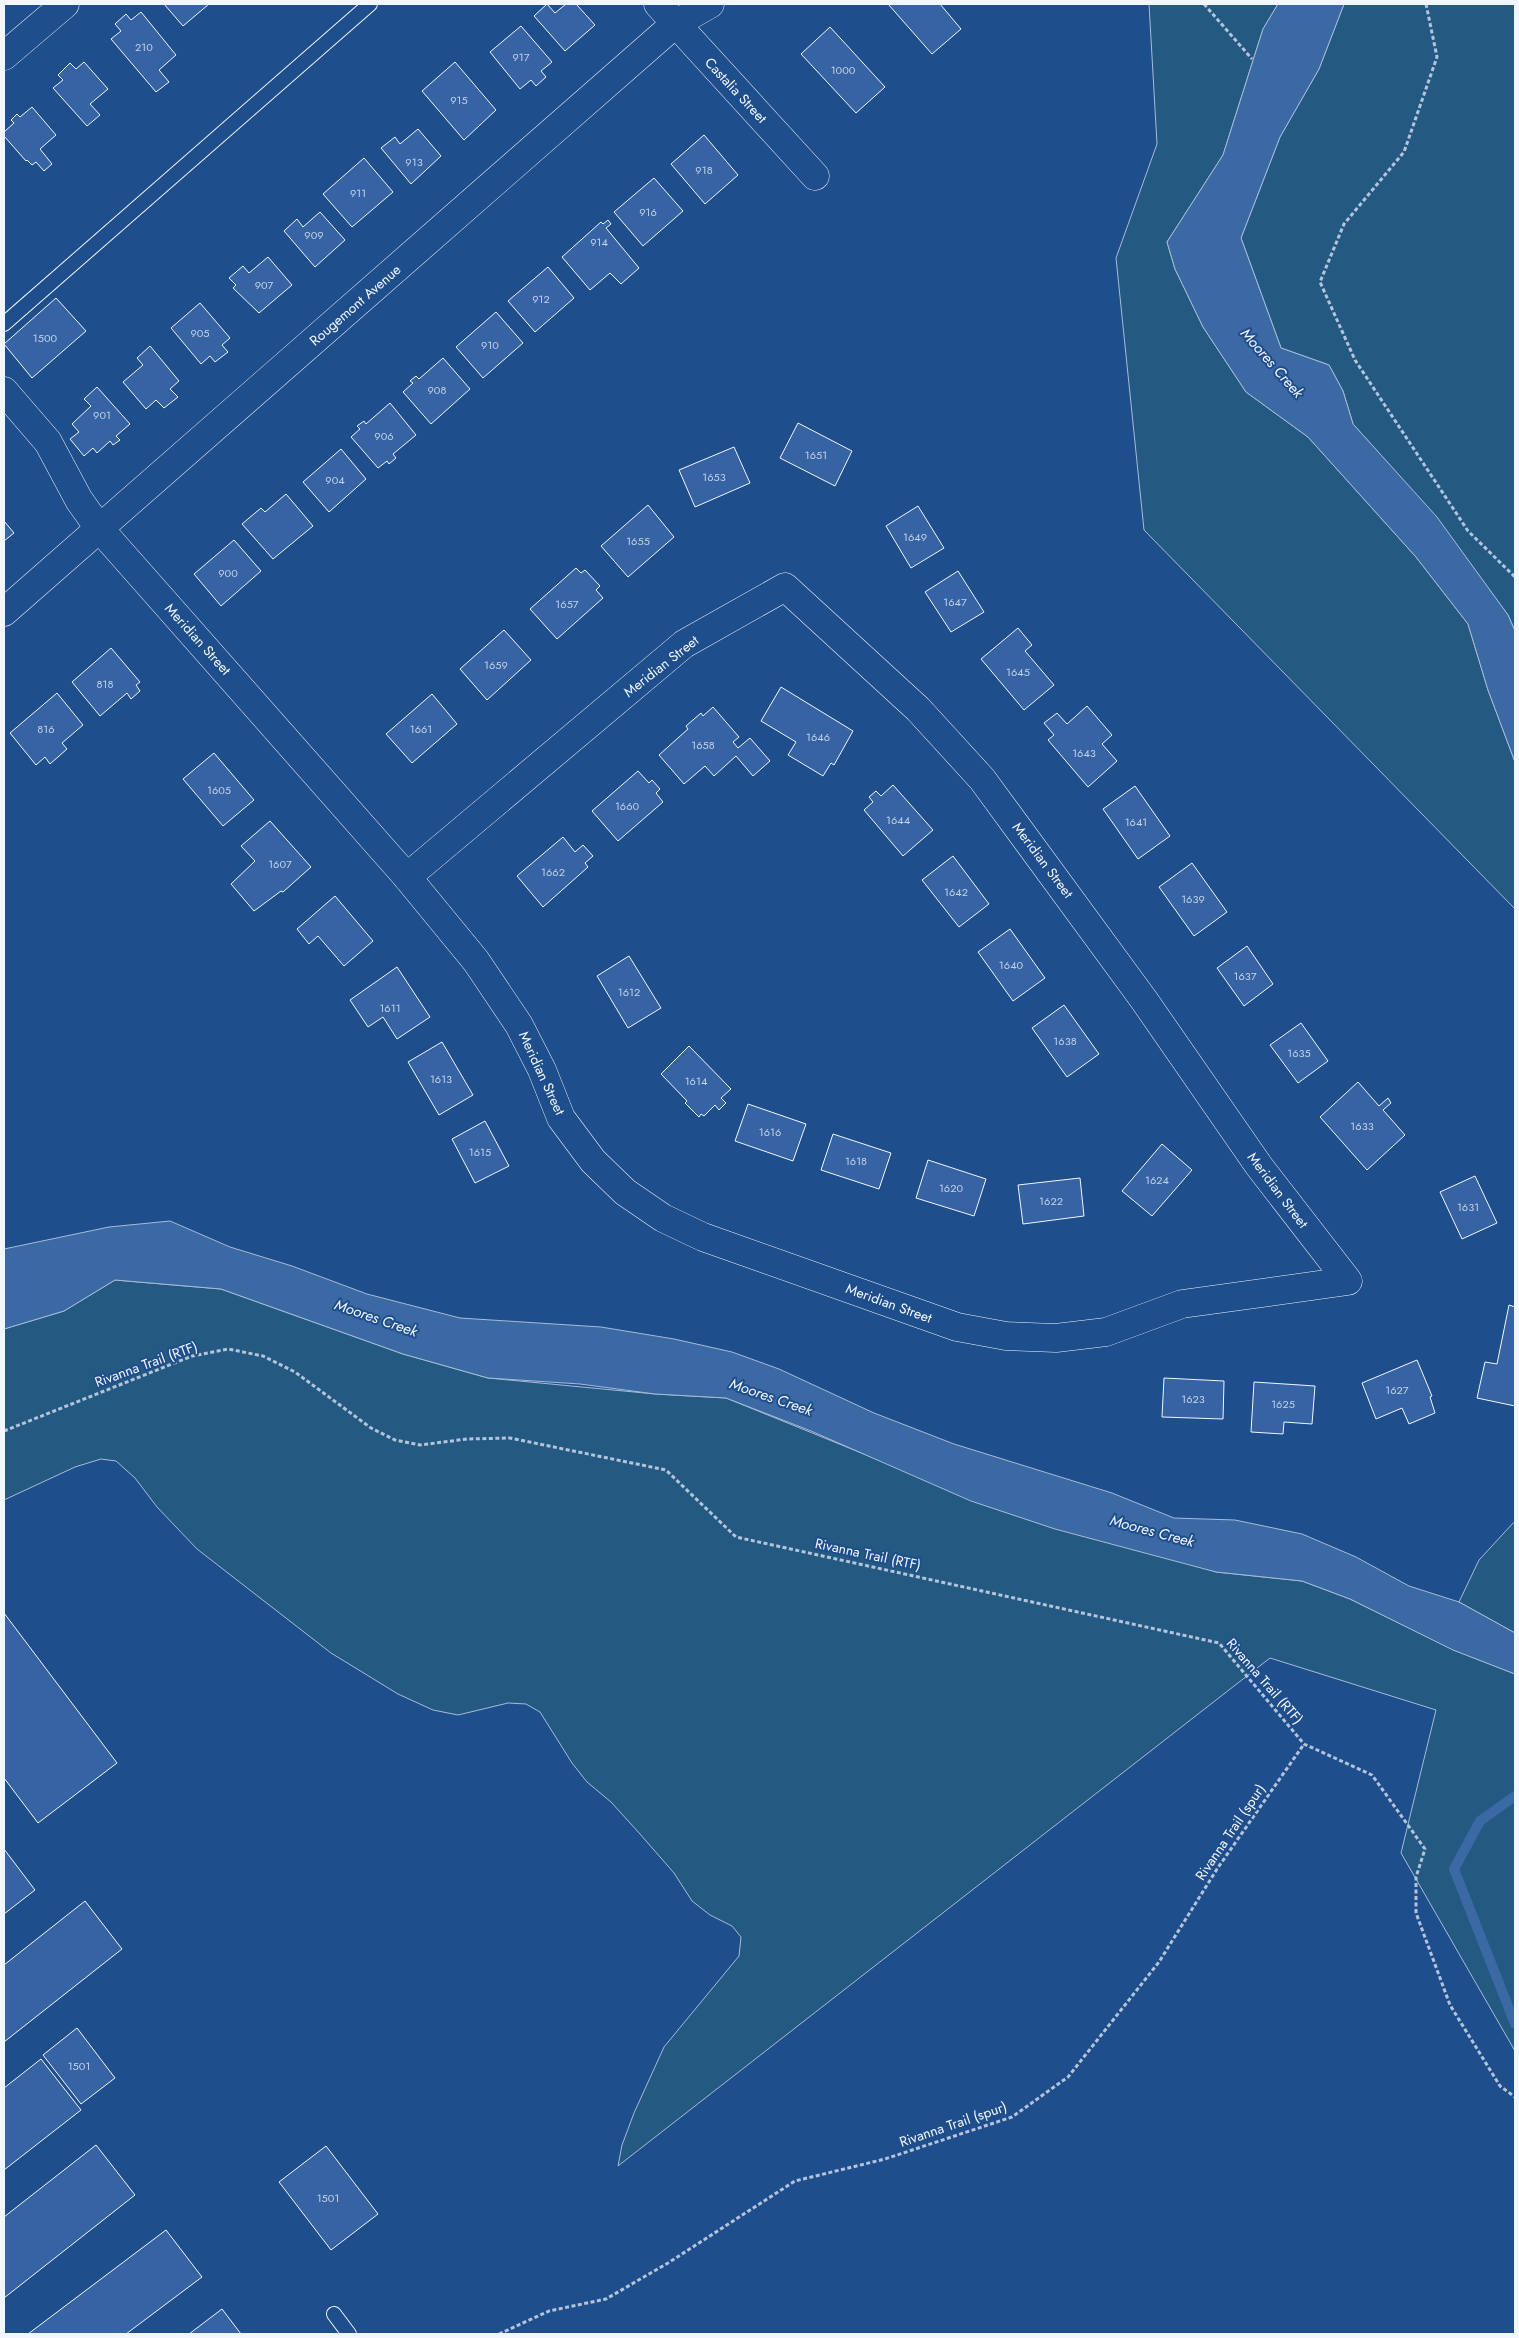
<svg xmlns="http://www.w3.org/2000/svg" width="1519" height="2338" font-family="Jost,sans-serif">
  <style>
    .green { fill: #245a82; stroke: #a8bbd7 }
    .water { fill: #3b69a3; stroke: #a8bbd7 }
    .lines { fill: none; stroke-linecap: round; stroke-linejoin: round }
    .stream { stroke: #3b69a3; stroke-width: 10 }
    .building { fill: #3563a3; stroke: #f2f6ff }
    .service-casing { stroke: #f2f6ff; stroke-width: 16 }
    .minor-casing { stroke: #f2f6ff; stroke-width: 29 }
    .path { stroke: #b3c4dc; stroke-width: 3; stroke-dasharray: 4 2.5; stroke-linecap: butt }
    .service { stroke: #1f4e8c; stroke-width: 14 }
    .minor { stroke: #1f4e8c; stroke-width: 28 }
    .labels { text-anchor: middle; stroke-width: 4; stroke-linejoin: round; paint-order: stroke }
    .number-label { font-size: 11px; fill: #c3d1e8 }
    .street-label { font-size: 14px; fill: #f2f6ff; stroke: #1f4e8c }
    .water-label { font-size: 15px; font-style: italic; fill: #f2f6ff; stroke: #1f4e8c }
  </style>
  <rect width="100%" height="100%" fill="#1f4e8c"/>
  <!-- green -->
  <g class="green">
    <path d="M1149,4H1278L1263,29L1223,155L1167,242L1175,269L1203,327L1246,392L1308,437L1416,557L1468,624L1488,690L1515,762V909L1144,530L1116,258L1157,144Z"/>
    <path d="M1344,4H1515V631L1508,615L1437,518L1353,424L1343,391L1329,365L1281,348L1241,238L1280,137L1319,69Z"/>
    <path d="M115,1280L221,1289L403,1354L488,1378L655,1394L726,1398L891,1465L1216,1572L1302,1581L1350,1599L1454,1650L1515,1674V2051L1401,1853L1436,1710L1270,1658L618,2166L622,2145L634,2113L664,2047L739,1956L741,1937L732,1926L710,1915L692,1901L674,1873L640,1834L611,1802L587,1782L572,1763L540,1712L526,1704L508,1703L458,1715L433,1710L398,1694L331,1653L197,1549L157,1507L135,1478L116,1461L101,1459L75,1467L4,1500V1329L64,1311Z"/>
    <path d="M1515,1521V1633L1459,1602L1479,1560Z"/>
  </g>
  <!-- water -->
  <g class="water">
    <path d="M1278,4H1344L1319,69L1280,137L1241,238L1281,348L1329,365L1343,391L1353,424L1437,517L1508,615L1515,631V762L1488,690L1468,624L1416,557L1308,437L1246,392L1203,327L1175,269L1167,242L1223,155L1263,29Z"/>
    <path d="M170,1221L230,1247L292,1266L367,1294L460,1318L601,1327L674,1339L732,1352L779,1369L874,1413L954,1444L1112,1493L1174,1518L1235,1520L1302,1534L1356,1557L1409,1586L1459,1602L1515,1633V1674L1453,1650L1350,1599L1302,1581L1216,1572L1055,1529L971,1501L811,1431L726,1398L655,1394L580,1384L488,1378L403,1354L221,1289L115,1280L64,1311L4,1329V1249L109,1227Z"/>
  </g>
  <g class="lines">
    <!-- stream -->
    <path class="stream" d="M1515,1796L1480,1821L1454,1869L1515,2024"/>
  </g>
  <!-- building -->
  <g class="building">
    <path d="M164,4H209L183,26Z"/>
    <path d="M547,4L555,13L566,4H576L595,25L565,51L534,16Z"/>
    <path d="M888,4H940L961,29L932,54Z"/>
    <path d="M141,12L176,55L159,70L169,82L156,92L111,39L121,31L115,24L126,14L131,20Z"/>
    <path d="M521,26L552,62L541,71L546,77L536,86L531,80L520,89L490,52Z"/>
    <path d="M830,27L885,87L856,113L801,54Z"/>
    <path d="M84,62L108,89L90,104L100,115L87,126L53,88L63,80L58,75L70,63L76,69Z"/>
    <path d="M455,62L496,110L464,140L422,91Z"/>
    <path d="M32,107L56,135L40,149L52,164L44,171L36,162L32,165L27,160L26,161L4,136V132L14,123L11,120L17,114L20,117Z"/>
    <path d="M418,129L441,156L411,184L381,148L395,137L400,144Z"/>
    <path d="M704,135L738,175L705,204L671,164Z"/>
    <path d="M364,158L393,192L352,227L323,194Z"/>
    <path d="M654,178L683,211L643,246L614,212Z"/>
    <path d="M320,212L345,240L315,267L284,231L297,219L303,227Z"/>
    <path d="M608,220L611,224L606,228L639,268L621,284L610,273L590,290L562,257L601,222L603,224Z"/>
    <path d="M268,257L292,285L259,313L233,288L236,285L229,278L243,266L249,273Z"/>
    <path d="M548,267L574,298L535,332L508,301Z"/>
    <path d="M56,298L86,331L32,378L4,344Z"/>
    <path d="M200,303L230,338L222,345L228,352L215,362L210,356L201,364L171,328Z"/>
    <path d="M496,312L523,343L483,378L456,347Z"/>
    <path d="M150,346L179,381L170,389L178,397L164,408L156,400L146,409L123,382L143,365L137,358Z"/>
    <path d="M443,358L470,389L431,424L403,392L413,383L410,381L416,376L419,379Z"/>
    <path d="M97,387L130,424L116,436L120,440L113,445L110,441L97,453L93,448L84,456L70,439L79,432L72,424L91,406L84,399Z"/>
    <path d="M390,403L416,435L393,454L396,458L389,464L387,461L378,468L351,437L360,429L357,426L364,421L366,424Z"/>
    <path d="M798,423L852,451L835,486L780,458Z"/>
    <path d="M734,447L750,483L695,507L679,470Z"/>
    <path d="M341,449L366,479L329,512L303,482Z"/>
    <path d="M286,494L313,526L273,559L242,524L261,508L265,512Z"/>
    <path d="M648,505L674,537L628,577L601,546Z"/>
    <path d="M918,506L944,548L911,568L886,526Z"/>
    <path d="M4,521L14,533L4,541Z"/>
    <path d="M234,540L261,571L221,606L194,574Z"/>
    <path d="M576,568L581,573L585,570L600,586L596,590L603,598L557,639L530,609Z"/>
    <path d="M958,571L984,612L951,632L925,592Z"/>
    <path d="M1018,628L1032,645L1025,651L1054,685L1024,710L981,659Z"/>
    <path d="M504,630L531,660L487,700L460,669Z"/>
    <path d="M111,648L140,682L136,685L140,691L131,699L127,693L100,716L72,682Z"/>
    <path d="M781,687L853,731L834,765L831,763L823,776L788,755L796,742L761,721Z"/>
    <path d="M57,693L83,725L62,743L67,749L50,764L45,757L36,765L10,733Z"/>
    <path d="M432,694L457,724L412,763L386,734Z"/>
    <path d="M1087,706L1112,735L1102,744L1117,761L1088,787L1048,740L1054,735L1044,723L1057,713L1067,724Z"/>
    <path d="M713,707L739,737L733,742L738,748L750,738L770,761L753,776L736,756L714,776L705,766L684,784L659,755L688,729L686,726L701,713L703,716Z"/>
    <path d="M214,753L254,800L223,826L183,779Z"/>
    <path d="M638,771L649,783L652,780L660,789L656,793L663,802L618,841L592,811Z"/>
    <path d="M893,785L933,830L903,856L864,810L873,802L869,797L876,791L881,796Z"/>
    <path d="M1135,786L1170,836L1138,859L1103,809Z"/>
    <path d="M270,821L311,867L283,892L281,891L254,911L231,884L255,861L241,846Z"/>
    <path d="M563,837L575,852L583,845L593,856L585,863L588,867L543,907L517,876Z"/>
    <path d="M953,856L989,904L959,927L922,880Z"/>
    <path d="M1192,863L1227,912L1194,936L1159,887Z"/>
    <path d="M335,896L373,941L344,966L318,936L309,944L297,929Z"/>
    <path d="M1010,929L1045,978L1013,1001L978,952Z"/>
    <path d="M1247,946L1273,984L1244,1006L1217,968Z"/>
    <path d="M629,956L661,1008L628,1028L597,976Z"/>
    <path d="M397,967L430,1017L397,1039L383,1017L368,1027L350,1000Z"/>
    <path d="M1064,1005L1099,1054L1067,1077L1032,1028Z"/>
    <path d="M1301,1023L1328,1061L1298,1083L1270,1045Z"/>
    <path d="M442,1042L473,1095L439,1115L408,1062Z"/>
    <path d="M689,1046L731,1089L721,1098L726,1103L719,1110L715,1105L704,1116L701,1114L699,1117L685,1103L687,1101L661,1074Z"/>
    <path d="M1358,1082L1379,1106L1388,1098L1391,1103L1383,1110L1405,1135L1367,1170L1320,1117Z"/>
    <path d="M748,1104L806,1124L793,1161L735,1141Z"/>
    <path d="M485,1121L509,1166L475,1183L452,1139Z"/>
    <path d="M833,1134L891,1153L879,1189L821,1170Z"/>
    <path d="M1162,1144L1192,1170L1152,1216L1122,1191Z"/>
    <path d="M928,1160L986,1179L974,1216L916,1198Z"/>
    <path d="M1475,1176L1497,1223L1462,1239L1440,1192Z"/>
    <path d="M1080,1178L1084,1216L1023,1224L1018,1185Z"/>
    <path d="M1509,1305L1515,1307V1406L1477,1398L1485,1362L1497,1364Z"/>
    <path d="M1417,1360L1432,1396L1430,1397L1435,1413L1409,1424L1402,1408L1376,1419L1362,1383Z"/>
    <path d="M1164,1378L1224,1381L1223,1419L1162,1417Z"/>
    <path d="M1254,1382L1315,1386L1312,1424L1284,1422L1283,1434L1251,1432Z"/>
    <path d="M4,1613L117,1763L38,1823L4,1778Z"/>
    <path d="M4,1849L35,1890L4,1914Z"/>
    <path d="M85,1901L122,1949L4,2042V1965Z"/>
    <path d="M77,2028L115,2078L81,2104L43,2055Z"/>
    <path d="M41,2059L81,2110L4,2170V2088Z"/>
    <path d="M96,2145L135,2195L4,2298V2217Z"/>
    <path d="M326,2146L378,2214L331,2250L279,2182Z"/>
    <path d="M166,2230L202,2277L126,2334H28Z"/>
    <path d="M222,2309L241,2334H189Z"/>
  </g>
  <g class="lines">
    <defs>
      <g id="service">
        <path d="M4,324L370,4"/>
        <path d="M334,2314L349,2334"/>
      </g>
      <g id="minor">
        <path d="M658,4L815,176"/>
        <path d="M4,56L65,4"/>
        <path d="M4,391L48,442L79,500L99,528L407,877"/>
        <path d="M785,587L918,709L982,779L1144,1000L1259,1166L1348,1281L1182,1304L1106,1332L1056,1338L1006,1336L957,1327L703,1237L663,1218L625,1192L593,1161L561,1118L542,1070L519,1025L476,961L407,877L684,644Z"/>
        <path d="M4,612L675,24L710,4"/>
      </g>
    </defs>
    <!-- service casing -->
    <use href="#service" class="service-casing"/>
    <!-- minor casing -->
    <use href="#minor" class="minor-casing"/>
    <!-- path -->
    <g class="path">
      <path d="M1204,4L1252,59"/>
      <path d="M1426,4L1437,57L1404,152L1344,224L1320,282L1355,360L1468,531L1515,577"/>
      <path d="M4,1431L192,1356L228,1349L263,1356L295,1372L371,1428L395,1440L420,1445L467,1439L510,1438L666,1470L736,1537L1219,1643L1304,1744L1372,1775L1425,1849L1416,1877V1913L1450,2005L1500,2086L1515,2097"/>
      <path d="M499,2334L549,2311L606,2299L668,2263L795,2181L885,2159L1012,2117L1068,2077L1159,1962L1217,1869L1304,1744"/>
    </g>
    <!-- service -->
    <use href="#service" class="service"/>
    <!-- minor -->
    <use href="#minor" class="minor"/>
  </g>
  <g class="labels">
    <!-- number labels -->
    <g class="number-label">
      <text x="144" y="51">210</text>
      <text x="521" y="61">917</text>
      <text x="843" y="74">1000</text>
      <text x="459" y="104">915</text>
      <text x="414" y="166">913</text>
      <text x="704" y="174">918</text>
      <text x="358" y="197">911</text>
      <text x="648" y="216">916</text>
      <text x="314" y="239">909</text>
      <text x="599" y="246">914</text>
      <text x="264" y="289">907</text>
      <text x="541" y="303">912</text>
      <text x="200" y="337">905</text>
      <text x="45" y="342">1500</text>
      <text x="490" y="349">910</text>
      <text x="437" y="394">908</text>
      <text x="102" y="419">901</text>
      <text x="384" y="440">906</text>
      <text x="816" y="459">1651</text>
      <text x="714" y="481">1653</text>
      <text x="335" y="484">904</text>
      <text x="915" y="541">1649</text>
      <text x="638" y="545">1655</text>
      <text x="228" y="577">900</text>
      <text x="955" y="606">1647</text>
      <text x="567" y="608">1657</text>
      <text x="496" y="669">1659</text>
      <text x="1018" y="676">1645</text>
      <text x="105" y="688">818</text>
      <text x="46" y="733">816</text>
      <text x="421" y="733">1661</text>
      <text x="818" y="741">1646</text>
      <text x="703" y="749">1658</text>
      <text x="1084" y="757">1643</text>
      <text x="219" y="794">1605</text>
      <text x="627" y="810">1660</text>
      <text x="898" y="824">1644</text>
      <text x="1136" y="826">1641</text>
      <text x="280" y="868">1607</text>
      <text x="553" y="876">1662</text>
      <text x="956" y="896">1642</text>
      <text x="1193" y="903">1639</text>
      <text x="1011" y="969">1640</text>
      <text x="1245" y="980">1637</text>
      <text x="629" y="996">1612</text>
      <text x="390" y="1012">1611</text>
      <text x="1065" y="1045">1638</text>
      <text x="1299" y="1057">1635</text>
      <text x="441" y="1083">1613</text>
      <text x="696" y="1085">1614</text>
      <text x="1362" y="1130">1633</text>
      <text x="770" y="1136">1616</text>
      <text x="480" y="1156">1615</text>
      <text x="856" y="1165">1618</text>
      <text x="1157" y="1184">1624</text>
      <text x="951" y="1192">1620</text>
      <text x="1051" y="1205">1622</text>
      <text x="1468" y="1211">1631</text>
      <text x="1397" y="1394">1627</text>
      <text x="1193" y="1403">1623</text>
      <text x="1283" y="1408">1625</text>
      <text x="79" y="2070">1501</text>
      <text x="328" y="2202">1501</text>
    </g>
    <!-- street labels -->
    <g class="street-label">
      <text transform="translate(736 90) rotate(47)" y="5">Castalia Street</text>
      <text transform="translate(355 305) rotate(-41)" y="5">Rougemont Avenue</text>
      <text transform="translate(198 639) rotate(48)" y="5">Meridian Street</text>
      <text transform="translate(661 666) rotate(-38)" y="5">Meridian Street</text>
      <text transform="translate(1043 860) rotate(53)" y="5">Meridian Street</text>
      <text transform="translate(542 1073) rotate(65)" y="5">Meridian Street</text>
      <text transform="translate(1278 1190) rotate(53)" y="5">Meridian Street</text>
      <text transform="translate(889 1303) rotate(20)" y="5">Meridian Street</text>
      <text transform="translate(146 1364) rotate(-20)" y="5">Rivanna Trail (RTF)</text>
      <text transform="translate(868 1554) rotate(12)" y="5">Rivanna Trail (RTF)</text>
      <text transform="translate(1265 1681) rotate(49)" y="5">Rivanna Trail (RTF)</text>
      <text transform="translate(1230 1832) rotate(-56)" y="5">Rivanna Trail (spur)</text>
      <text transform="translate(953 2124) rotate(-19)" y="5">Rivanna Trail (spur)</text>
    </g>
    <!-- water labels -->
    <g class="water-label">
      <text transform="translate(1272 363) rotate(49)" y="5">Moores Creek</text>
      <text transform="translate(376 1318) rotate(19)" y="5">Moores Creek</text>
      <text transform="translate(771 1397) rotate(19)" y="5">Moores Creek</text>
      <text transform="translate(1152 1531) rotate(15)" y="5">Moores Creek</text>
    </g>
  </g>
  <!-- border -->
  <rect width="1519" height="2338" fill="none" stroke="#f2f6ff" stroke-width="10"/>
</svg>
